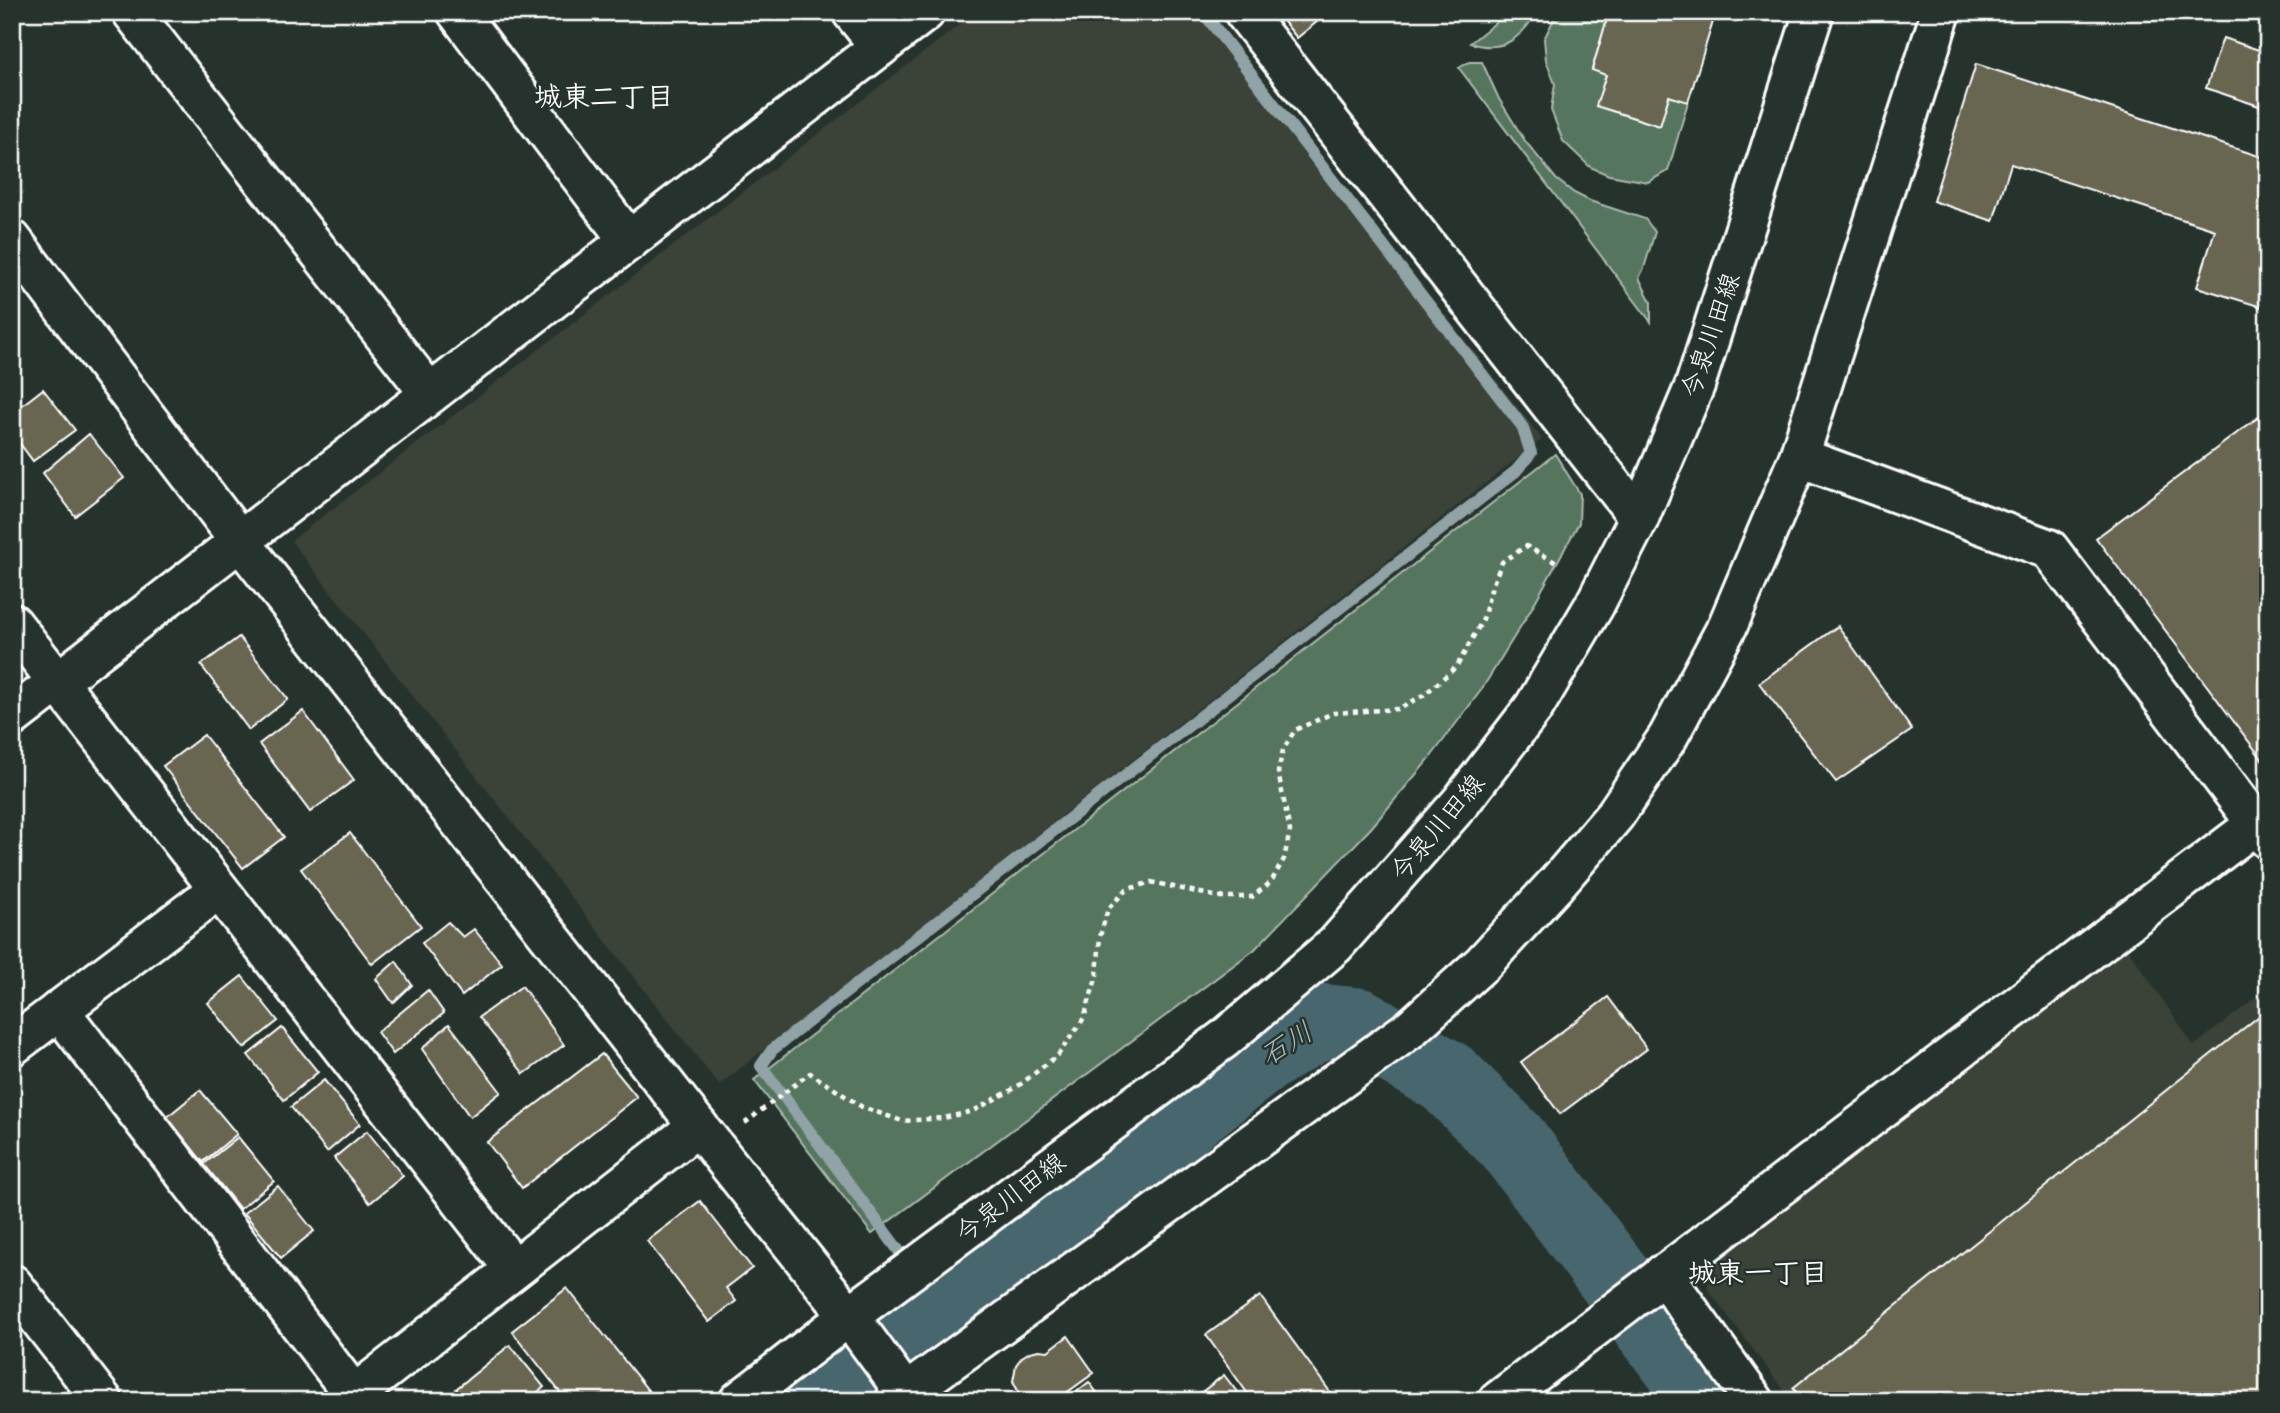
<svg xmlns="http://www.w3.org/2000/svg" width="2280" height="1413" font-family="'Patrick Hand','Klee One',sans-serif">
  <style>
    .built { fill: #3a4238 }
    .green { fill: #56755e; stroke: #aabaae; stroke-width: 2 }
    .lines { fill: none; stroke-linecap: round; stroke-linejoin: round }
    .stream { stroke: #91a3a7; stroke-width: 12 }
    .river { stroke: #47666d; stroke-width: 75 }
    .building { fill: #676551; stroke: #fff; stroke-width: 2 }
    .street-casing { stroke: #fff; stroke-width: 44 }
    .secondary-casing { stroke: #fff; stroke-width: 44 }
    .path { stroke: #fff; stroke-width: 4.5; stroke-dasharray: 5 5; stroke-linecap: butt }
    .street { stroke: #26332d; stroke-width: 38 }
    .secondary { stroke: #26332d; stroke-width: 38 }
    .labels { text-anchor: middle; stroke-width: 5; stroke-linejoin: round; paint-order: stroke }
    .street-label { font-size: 26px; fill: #fff; stroke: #26332d }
    .neighbourhood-label { font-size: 28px; font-weight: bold; fill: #fff; stroke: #26332d }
    .water-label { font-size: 28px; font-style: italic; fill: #acbabd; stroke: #26332d }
  </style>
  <rect width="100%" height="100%" fill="#26332d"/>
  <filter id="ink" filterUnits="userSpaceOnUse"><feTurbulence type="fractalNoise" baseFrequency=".0143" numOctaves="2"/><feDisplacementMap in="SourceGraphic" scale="14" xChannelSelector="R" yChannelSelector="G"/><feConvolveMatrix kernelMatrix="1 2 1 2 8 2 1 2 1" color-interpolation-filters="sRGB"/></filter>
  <g filter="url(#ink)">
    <!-- built -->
    <g class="built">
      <path d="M976,12H1207L1542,439L719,1085L291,541Z"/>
      <path d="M2128,949L2194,1046L2268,988V1401H1792L1707,1288L1715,1253Z"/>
    </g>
    <!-- green -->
    <g class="green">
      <path d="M1509,12H1537C1520,40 1502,53 1470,43Z"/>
      <path d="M1563,12L1609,13L1592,69L1606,75L1597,106L1660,126L1669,96L1688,102L1668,171L1648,182L1609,175L1590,167L1563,141L1551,110L1555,84L1546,60L1544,39L1556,15Z"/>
      <path d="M1469,62H1482L1499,99L1525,141L1556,179L1574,193L1590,201L1645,219L1655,232L1644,268L1639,278L1651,302V322L1459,68Z"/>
      <path d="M1555,454L1580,494L1579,523L1530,611L1482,689L1430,758L1371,828L1254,950L872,1234L754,1080Z"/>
    </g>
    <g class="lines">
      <!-- stream -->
      <path class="stream" d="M938,1303L761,1066L772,1050L1516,471L1531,453L1522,426L1203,12"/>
      <!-- river -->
      <path class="river" d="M806,1401L1104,1181L1264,1055L1319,1021L1358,1025L1448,1078L1512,1142L1707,1401"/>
    </g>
    <!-- building -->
    <g class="building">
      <path d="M1276,12H1329L1297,38Z"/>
      <path d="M1609,12H1716L1688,102L1669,96L1660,126L1596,106L1606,75L1592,70Z"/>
      <path d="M2223,38L2268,53V109L2206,88Z"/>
      <path d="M1976,64L2268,159V309L2197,287L2215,230L2011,164L1993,221L1933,201Z"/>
      <path d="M43,389L75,430L33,461L12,433V413Z"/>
      <path d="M2268,410V767L2096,538Z"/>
      <path d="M89,434L124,478L75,516L43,473Z"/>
      <path d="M1838,626L1912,730L1836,782L1759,683Z"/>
      <path d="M239,637L288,699L249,730L201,665Z"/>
      <path d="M303,711L354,780L310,812L259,744Z"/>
      <path d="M204,735L284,837L243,868L163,766Z"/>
      <path d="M350,833L421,926L372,964L301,869Z"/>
      <path d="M448,922L463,937L474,929L502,964L462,996L422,943Z"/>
      <path d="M396,961L412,985L393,1003L376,979Z"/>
      <path d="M242,976L278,1021L244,1048L208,1003Z"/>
      <path d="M522,986L564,1045L524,1074L479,1017Z"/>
      <path d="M428,990L444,1013L393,1054L377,1032Z"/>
      <path d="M1608,997L1647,1049L1560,1114L1521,1062Z"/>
      <path d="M2268,1009V1401H1803L1793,1388Z"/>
      <path d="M449,1024L501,1092L470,1117L422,1049Z"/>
      <path d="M282,1028L318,1072L284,1100L248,1055Z"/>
      <path d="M602,1054L637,1097L522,1188L487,1142Z"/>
      <path d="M324,1080L360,1124L327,1152L291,1107Z"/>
      <path d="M200,1090L237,1134L203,1162L167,1117Z"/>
      <path d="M367,1131L403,1176L370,1203L334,1158Z"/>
      <path d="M238,1137L274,1181L240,1209L204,1164Z"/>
      <path d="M278,1186L314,1231L281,1258L244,1213Z"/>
      <path d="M700,1201L752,1268L726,1288L736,1301L709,1322L647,1241Z"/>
      <path d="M567,1288L650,1393L641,1401H567L512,1331Z"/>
      <path d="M1260,1296L1336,1400V1401H1253L1206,1335Z"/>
      <path d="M1068,1336L1094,1373L1055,1401H1026L1021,1397L1013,1381L1016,1365L1022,1357L1030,1352L1039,1350L1048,1351Z"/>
      <path d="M510,1345L544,1387L527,1401H466L456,1389Z"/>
      <path d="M1224,1375L1244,1401H1190Z"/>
      <path d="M1089,1382L1103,1401H1065Z"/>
    </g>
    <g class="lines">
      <defs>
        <g id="street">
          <path d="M132,12L430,394"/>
          <path d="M457,12L629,241"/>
          <path d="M852,12L880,47"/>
          <path d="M1244,12L1639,518"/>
          <path d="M12,240L240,541L698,1126L849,1316L911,1401"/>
          <path d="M1799,457L2049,549L2268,839"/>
          <path d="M12,623L514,1269"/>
          <path d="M12,717L925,12"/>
          <path d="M59,1010L354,1395"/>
          <path d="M12,1046L218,890"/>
          <path d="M1663,1274L1754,1401"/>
          <path d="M12,1284L103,1401"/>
          <path d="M346,1401L698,1126"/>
          <path d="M1498,1401L2256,824"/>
        </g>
        <g id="secondary">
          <path d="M739,1401L849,1316L1224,1039L1335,945L1461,802L1534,707L1594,606L1639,518L1695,385L1814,12"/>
          <path d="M895,1401L1410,1029L1483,963L1556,884L1615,815L1668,737L1728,625L1799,457L1941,12"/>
        </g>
      </defs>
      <!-- street casing -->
      <use href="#street" class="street-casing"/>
      <!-- secondary casing -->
      <use href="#secondary" class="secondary-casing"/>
      <!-- path -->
      <path class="path" d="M745,1123L810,1073L862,1107L902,1121L944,1118L973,1111L1017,1087L1058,1055L1084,1018L1097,975L1100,936L1108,909L1126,890L1151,882L1219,897H1252L1271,882L1284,859L1290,831L1278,772L1283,750L1295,730L1333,713L1398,709L1424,695L1457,666L1483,619L1492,586L1502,562L1526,546L1557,563"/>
      <!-- street -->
      <use href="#street" class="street"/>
      <!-- secondary -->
      <use href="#secondary" class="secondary"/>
    </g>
  </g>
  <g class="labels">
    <!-- street labels -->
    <g class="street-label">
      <text transform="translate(1710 335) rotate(-71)" y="9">今泉川田線</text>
      <text transform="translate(1437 827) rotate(-50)" y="9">今泉川田線</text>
      <text transform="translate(1010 1197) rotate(-37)" y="9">今泉川田線</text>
    </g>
    <!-- neighbourhood labels -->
    <g class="neighbourhood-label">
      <text x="604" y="106">城東二丁目</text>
      <text x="1758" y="1282">城東一丁目</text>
    </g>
    <!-- water labels -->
    <g class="water-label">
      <text transform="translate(1286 1043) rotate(-32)" y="10">石川</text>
    </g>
  </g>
  <!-- margin -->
  <rect width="2280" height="1413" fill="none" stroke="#26332d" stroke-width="42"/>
  <rect x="21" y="21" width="2238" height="1371" fill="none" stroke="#fff" stroke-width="2.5" filter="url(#ink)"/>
</svg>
